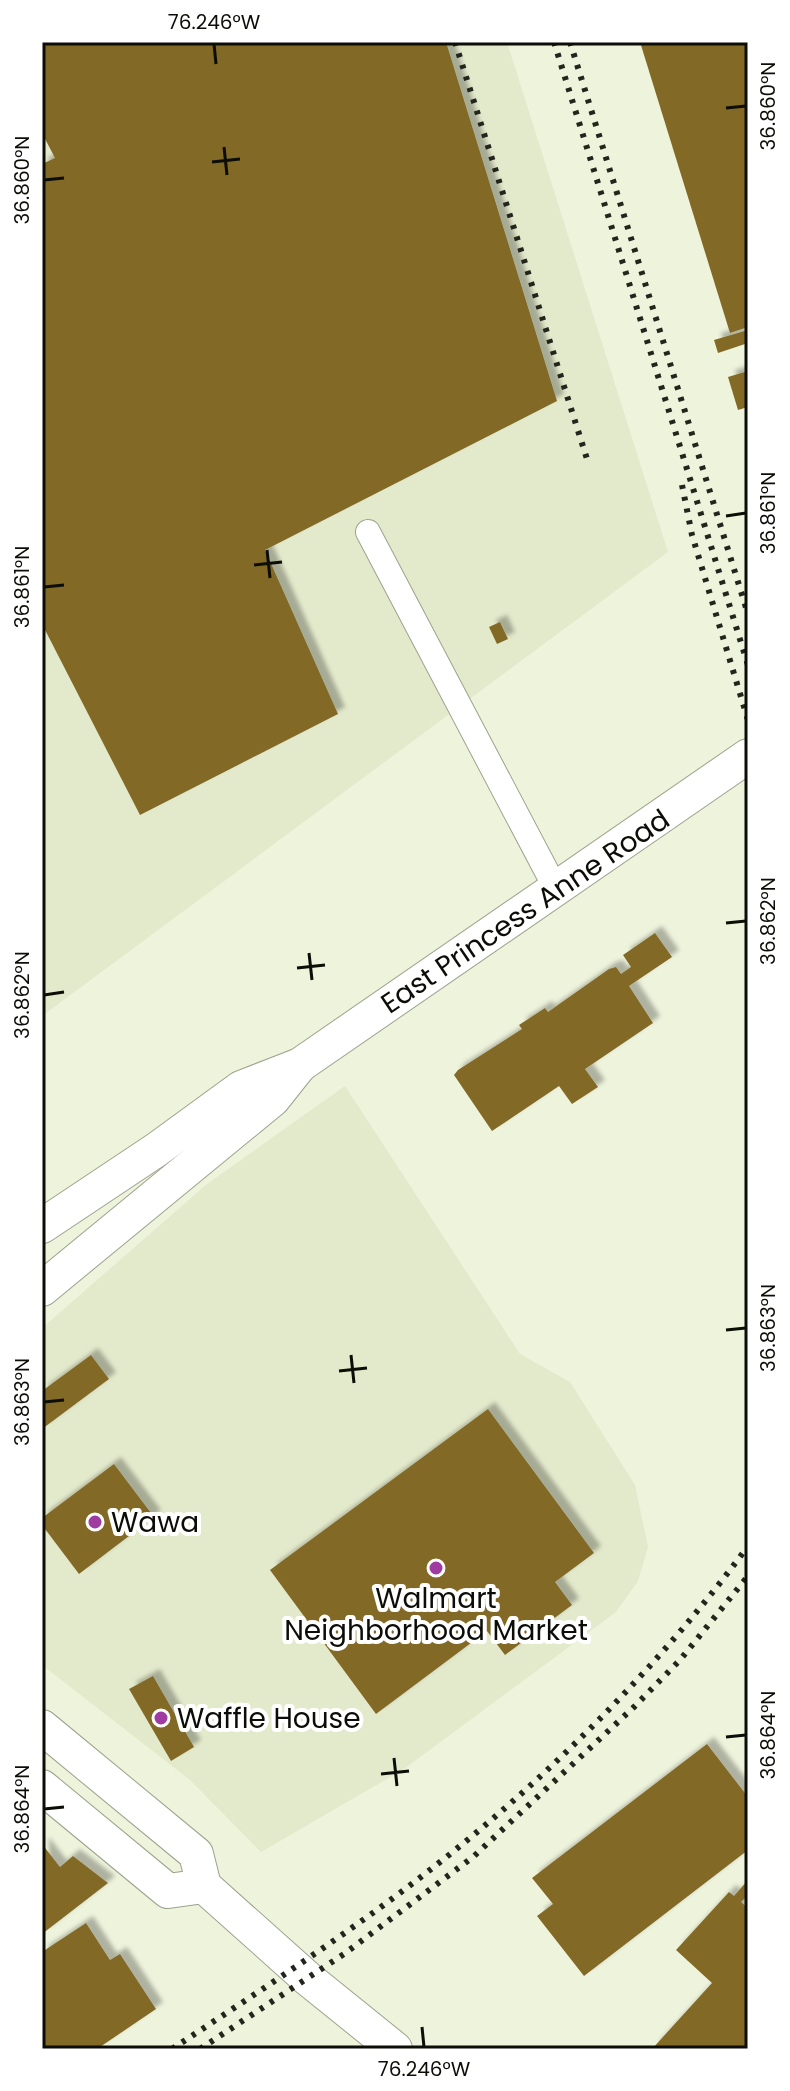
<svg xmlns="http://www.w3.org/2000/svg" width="790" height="2091" font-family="Poppins,sans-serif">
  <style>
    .built { fill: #e3e9cb }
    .building { fill: #836928; filter: url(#shadow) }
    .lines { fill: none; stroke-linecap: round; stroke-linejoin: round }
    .street-casing { stroke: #9da28d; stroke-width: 26 }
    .secondary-casing { stroke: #9da28d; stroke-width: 36 }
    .street { stroke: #fff; stroke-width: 24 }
    .secondary { stroke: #fff; stroke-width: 34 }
    .rail { stroke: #23251d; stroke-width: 6; stroke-dasharray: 4 8; stroke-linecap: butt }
    .ticks { fill: none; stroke: #0b0d06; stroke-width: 3 }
    .poi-dot { fill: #9e3ca2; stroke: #fff; stroke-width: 3 }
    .labels { text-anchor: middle; stroke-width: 8; stroke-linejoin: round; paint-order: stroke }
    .street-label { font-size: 28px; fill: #0b0d06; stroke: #fff }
    .poi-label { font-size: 28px; fill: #0b0d06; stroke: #fff; text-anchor: start }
    .neatline { fill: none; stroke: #0b0d06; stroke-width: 3 }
    .ticks-label { font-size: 20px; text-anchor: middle; fill: #0b0d06 }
  </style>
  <defs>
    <filter id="shadow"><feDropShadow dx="7" dy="-7" stdDeviation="2" flood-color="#0004"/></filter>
  </defs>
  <rect width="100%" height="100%" fill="#eef3dc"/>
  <!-- built -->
  <g class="built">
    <path d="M42,42H507L668,552L42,1016Z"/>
    <path d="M345,1086L520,1354L570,1382L635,1485L648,1547L638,1581L616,1612L404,1769L261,1852L190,1780L42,1665V1328L207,1184Z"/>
  </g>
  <!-- building -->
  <g class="building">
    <path d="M42,42H446L557,401L265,550L338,714L140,815L42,624V164L55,158L42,133Z"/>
    <path d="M640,42H748V327L730,333Z"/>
    <path d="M748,330V343L718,353L714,340Z"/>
    <path d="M748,371V407L738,410L728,377Z"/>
    <path d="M500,622L508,639L497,644L489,627Z"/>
    <path d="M655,933L672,957L629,986L653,1023L585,1069L598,1087L572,1104L559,1086L492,1131L454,1075L458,1070L522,1029L519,1025L545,1008L548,1012L609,969L616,967L621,974L631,967L623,955Z"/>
    <path d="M91,1355L109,1379L42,1429V1391Z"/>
    <path d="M488,1409L594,1553L555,1582L572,1605L505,1655L487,1631L376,1714L270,1570Z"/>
    <path d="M114,1464L154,1517L79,1574L42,1525V1518Z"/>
    <path d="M153,1676L194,1747L171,1761L129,1689Z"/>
    <path d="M707,1744L748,1797V1850L584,1976L537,1916L553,1904L532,1878Z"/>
    <path d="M42,1844L60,1867L73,1856L108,1883L42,1934Z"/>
    <path d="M748,1880V1895L741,1902L748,1908V2049H652L712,1983L676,1950L729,1892L734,1896Z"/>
    <path d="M86,1923L110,1960L120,1954L156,2009L97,2049H42V1952Z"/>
  </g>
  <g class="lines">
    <defs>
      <path id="street" d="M368,532L556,889"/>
      <g id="secondary">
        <path d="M42,1226L156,1150L241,1088L300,1065L748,756"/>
        <path d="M42,1289L273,1099L300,1065"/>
        <path d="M42,1727L196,1854L204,1886L307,1978L395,2049"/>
        <path d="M42,1787L168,1891L204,1886"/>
      </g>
    </defs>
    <!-- street casing -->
    <use href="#street" class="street-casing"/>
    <!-- secondary casing -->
    <use href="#secondary" class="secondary-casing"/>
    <!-- street -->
    <use href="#street" class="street"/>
    <!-- secondary -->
    <use href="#secondary" class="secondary"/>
    <!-- rail -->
    <g class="rail">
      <path d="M455,42L587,459"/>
      <path d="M554,42L748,665"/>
      <path d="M570,42L748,614"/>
      <path d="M682,485L692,535L748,720"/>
      <path d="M172,2049C258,1992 345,1936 426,1873C544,1782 660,1666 748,1546"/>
      <path d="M200,2049L344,1954L473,1857L634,1707L680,1660L748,1576"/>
    </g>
  </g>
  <!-- ticks -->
  <path class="ticks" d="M214,44L216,64M726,108L746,106M224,147L227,175M212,162L240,159M44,180L64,178M726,516L746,513M267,550L270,578M254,565L282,562M44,587L64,585M726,923L746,921M309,953L312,980M297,968L325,965M44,995L64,992M726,1330L746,1328M351,1355L354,1383M339,1371L367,1368M44,1402L64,1400M726,1737L746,1735M394,1758L397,1786M381,1774L409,1771M44,1809L64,1807M422,2027L424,2047"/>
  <!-- markers -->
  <g class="poi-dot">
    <circle cx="95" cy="1522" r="8"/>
    <circle cx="436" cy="1568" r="8"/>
    <circle cx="161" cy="1718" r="8"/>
  </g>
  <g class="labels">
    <!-- street labels -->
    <g class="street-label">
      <text transform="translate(525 911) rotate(-34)" y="10">East Princess Anne Road</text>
    </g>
    <!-- poi labels -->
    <g class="poi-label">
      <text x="111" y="1532">Wawa</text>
      <text x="436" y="1608" text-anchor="middle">Walmart<tspan x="436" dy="32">Neighborhood Market</tspan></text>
      <text x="177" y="1728">Waffle House</text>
    </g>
  </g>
  <!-- border -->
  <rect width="790" height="2091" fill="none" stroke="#ffffff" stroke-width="88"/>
  <rect x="44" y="44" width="702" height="2003" class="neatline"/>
  <g class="ticks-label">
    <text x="214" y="29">76.246°W</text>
    <text transform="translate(768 106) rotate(-90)" y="7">36.860°N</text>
    <text transform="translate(22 180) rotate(-90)" y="7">36.860°N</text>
    <text transform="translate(768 513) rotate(-90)" y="7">36.861°N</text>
    <text transform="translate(22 587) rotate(-90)" y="7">36.861°N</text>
    <text transform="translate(768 921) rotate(-90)" y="7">36.862°N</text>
    <text transform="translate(22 995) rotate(-90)" y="7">36.862°N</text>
    <text transform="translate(768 1328) rotate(-90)" y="7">36.863°N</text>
    <text transform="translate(22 1402) rotate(-90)" y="7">36.863°N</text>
    <text transform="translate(768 1735) rotate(-90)" y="7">36.864°N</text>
    <text transform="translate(22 1809) rotate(-90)" y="7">36.864°N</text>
    <text x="424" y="2076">76.246°W</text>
  </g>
</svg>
